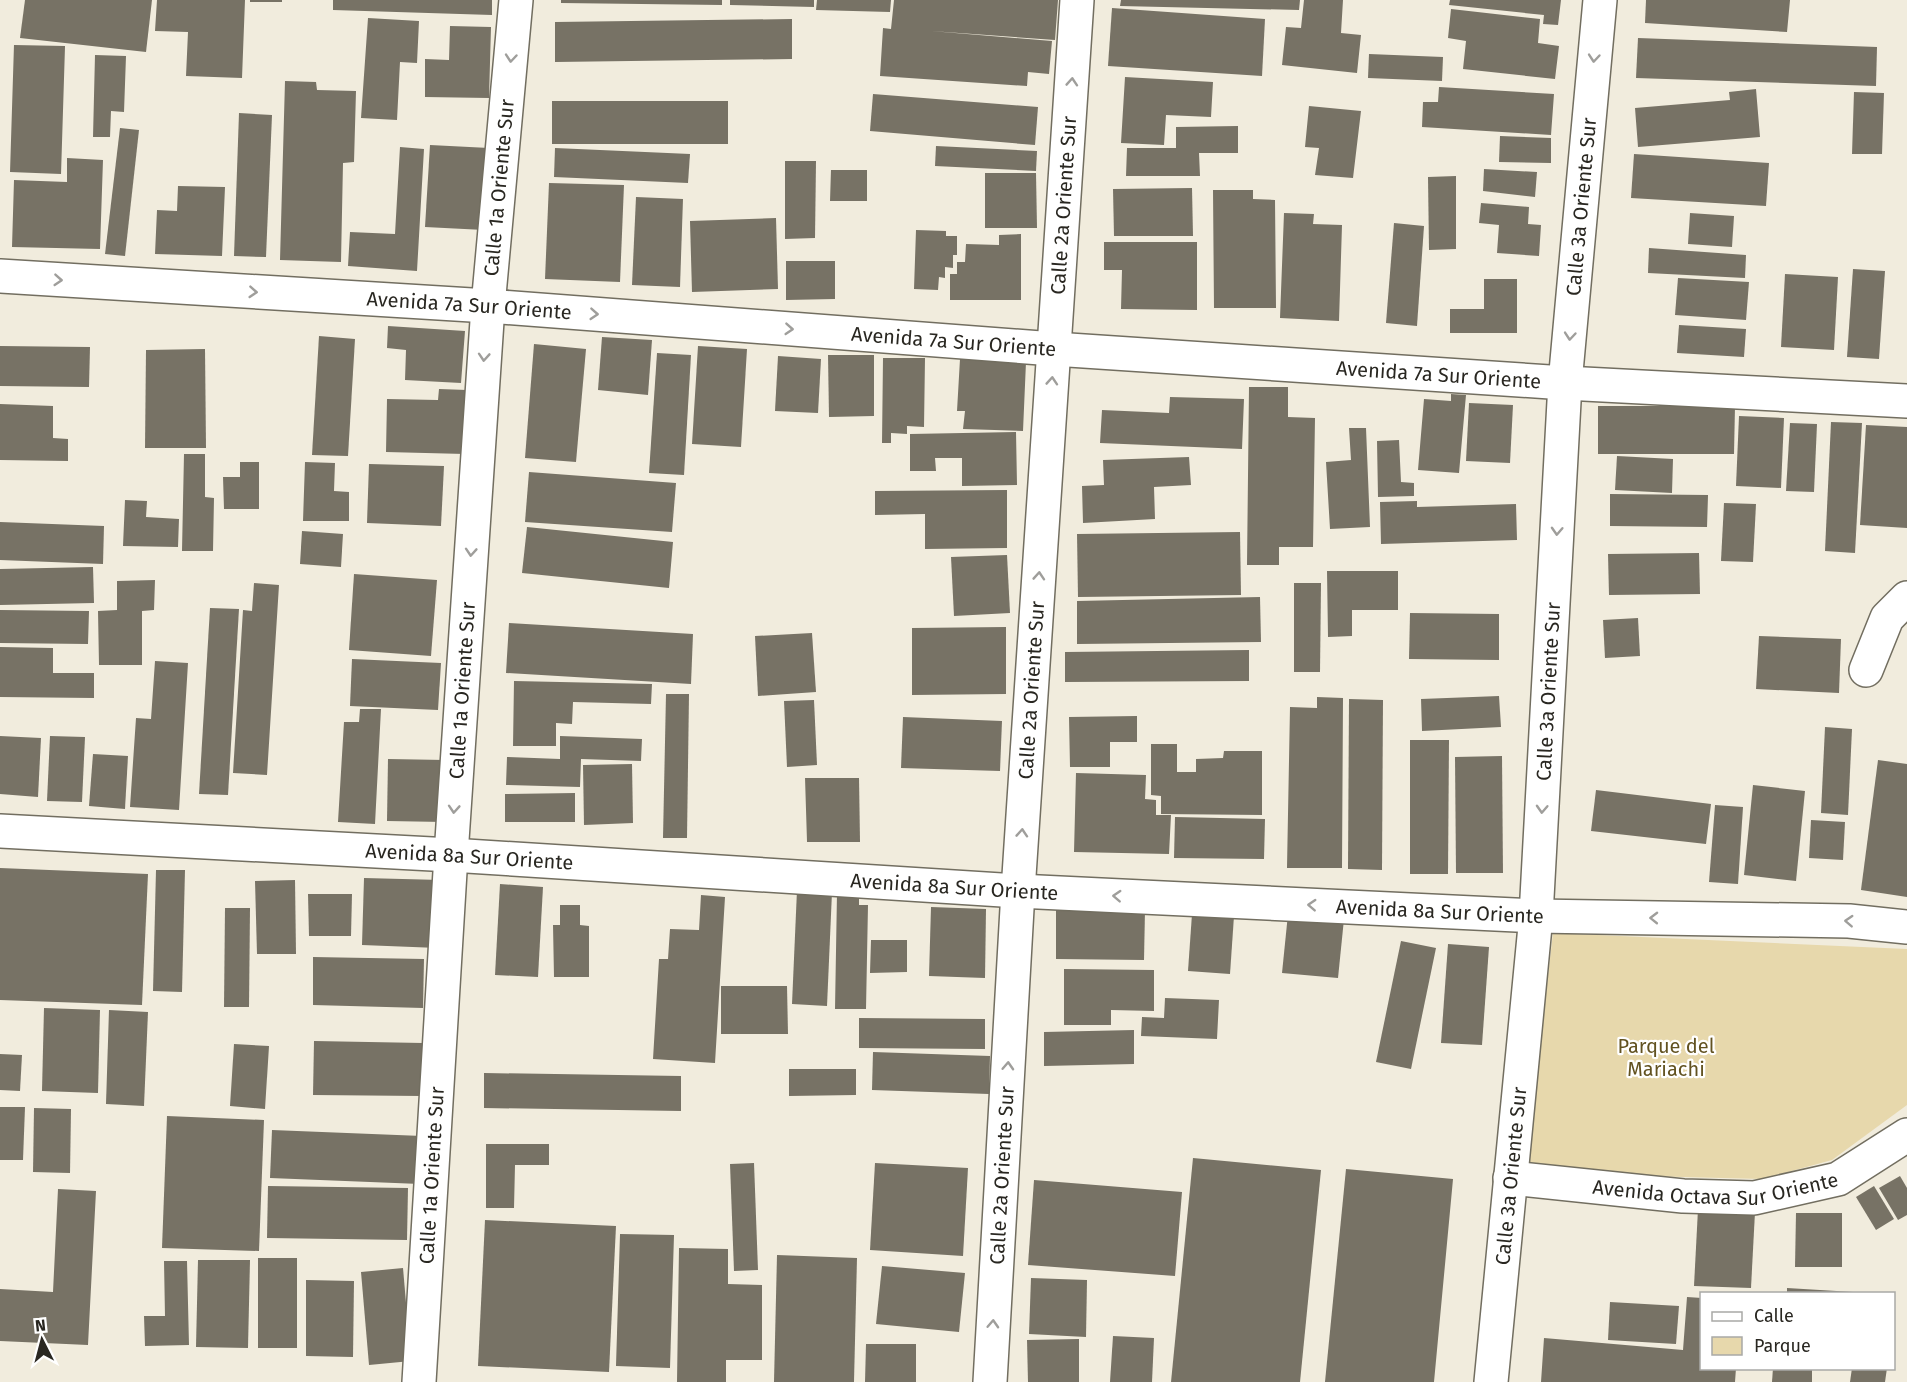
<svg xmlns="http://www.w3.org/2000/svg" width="1907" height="1382" font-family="'Fira Sans',sans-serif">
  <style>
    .green { fill: #e7d8ac }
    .building { fill: #777265 }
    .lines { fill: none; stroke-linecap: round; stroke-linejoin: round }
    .street-casing { stroke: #726e60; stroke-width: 36 }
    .street { stroke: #fff; stroke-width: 33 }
    .oneway { stroke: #9f9e9b }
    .labels { text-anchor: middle; stroke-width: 4.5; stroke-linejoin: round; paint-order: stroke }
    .street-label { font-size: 20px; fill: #292721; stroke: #fff }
    .park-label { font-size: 20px; fill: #625220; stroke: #fff }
  </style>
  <rect width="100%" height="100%" fill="#f1ecdd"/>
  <!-- green -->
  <path class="green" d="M1553,933L1907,949V1105L1832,1160L1762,1179L1525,1173Z"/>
  <!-- building -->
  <g class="building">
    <path d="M25,0H152L146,52L20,38Z"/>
    <path d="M157,0H245L242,78L186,76L188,32L155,31Z"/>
    <rect x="250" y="0" width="32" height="2"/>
    <path d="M333,0H492V15L333,10Z"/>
    <path d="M561,0H722V5L561,3Z"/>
    <path d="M730,0H814V7L730,5Z"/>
    <path d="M817,0H891L890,12L816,10Z"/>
    <path d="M894,0H1058L1055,40L931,31L1052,41L1049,74L1028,72L1027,86L880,76L883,28L891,29Z"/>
    <path d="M1121,0H1300L1299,10L1120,6Z"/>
    <path d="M1304,0H1343L1341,33L1361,35L1357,73L1282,65L1286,27L1301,28Z"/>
    <path d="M1450,0H1561L1558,25L1543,24L1544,15L1449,5Z"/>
    <path d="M1646,0H1790L1787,32L1645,23Z"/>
    <path d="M1112,8L1265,19L1262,76L1108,66Z"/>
    <path d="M1451,9L1540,19L1538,43L1559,46L1555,79L1463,69L1466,41L1448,38Z"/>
    <path d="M368,18L419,21L417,63L400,62L397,120L361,118Z"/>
    <path d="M792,19V59L555,62V22Z"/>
    <path d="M450,26L491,27L489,98L425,97V59L449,60Z"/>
    <path d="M1638,38L1877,47L1876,86L1636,78Z"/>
    <path d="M14,45L65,46L61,174L10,172Z"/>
    <path d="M1369,54L1443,57L1442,81L1368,78Z"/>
    <path d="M95,55L126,56L124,112L111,111L110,137H93Z"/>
    <path d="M1125,77L1213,82L1211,117L1166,115L1164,145L1121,143Z"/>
    <path d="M285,81L316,82L317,90L356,91L354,162L343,163L341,262L280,260Z"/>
    <path d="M1439,87L1554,94L1551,135L1422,127L1423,102H1438Z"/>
    <path d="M1756,89L1760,137L1638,147L1635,108L1730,100L1729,92Z"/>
    <path d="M1854,92L1884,93L1882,154H1852Z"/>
    <path d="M873,94L1038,107L1035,145L870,131Z"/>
    <rect x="552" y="101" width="176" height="43"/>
    <path d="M1309,106L1361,111L1353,178L1315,175L1319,148L1305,147Z"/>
    <path d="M239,113L272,115L266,257L234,256Z"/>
    <path d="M1238,126V153H1199L1200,176H1126L1127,148H1176V127Z"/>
    <path d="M120,128L139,130L125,256L105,254Z"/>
    <path d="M1500,136L1551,138V163L1499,162Z"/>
    <path d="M430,145L489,148L484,230L425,227Z"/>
    <path d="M936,146L1037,151L1036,171L935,166Z"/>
    <path d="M400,147L424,149L417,271L348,266L350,232L395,234Z"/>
    <path d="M555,148L690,154L688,183L554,177Z"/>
    <path d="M1634,154L1769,163L1766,206L1631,198Z"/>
    <path d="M67,158L103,160L100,249L12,247L14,180L67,182Z"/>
    <path d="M785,161H816L815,238L785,239Z"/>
    <path d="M1484,169L1537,172L1535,197L1483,191Z"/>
    <path d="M831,170H867V201H830Z"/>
    <path d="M985,173H1036L1037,228H985Z"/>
    <path d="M1456,176V249L1429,250L1428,177Z"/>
    <path d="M549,183L624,185L620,282L545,279Z"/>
    <path d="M178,186L225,187L222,256L155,254L157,210L177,211Z"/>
    <path d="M1192,188L1193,236H1114L1113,189Z"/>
    <path d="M1213,190H1253V199L1275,200L1276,308H1214Z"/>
    <path d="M636,197L683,199L680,287L632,285Z"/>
    <path d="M1481,203L1529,207L1528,224L1541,225L1539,256L1497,253L1499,225L1479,223Z"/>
    <path d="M1284,213L1314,214L1313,224L1342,225L1339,321L1280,318Z"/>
    <path d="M1690,213L1734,216L1732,247L1688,244Z"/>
    <path d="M776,218L778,289L692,292L690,221Z"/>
    <path d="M1394,223L1424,226L1417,326L1386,323Z"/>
    <path d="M916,230L946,231V236H957V255H953V268L945,267V278L939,277L938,290L914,289Z"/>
    <path d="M1021,234V300H950V274H957V262H965L966,244L999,245V235Z"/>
    <path d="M1104,242H1197V310L1121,309L1122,270H1104Z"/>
    <path d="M1649,248L1746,255L1745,278L1648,273Z"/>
    <path d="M786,261H835V299L786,300Z"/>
    <path d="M1853,269L1885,271L1879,359L1847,357Z"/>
    <path d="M1785,274L1838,277L1834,350L1781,347Z"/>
    <path d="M1678,278L1749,282L1746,320L1675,315Z"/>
    <path d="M1484,279H1517V333H1450V309H1484Z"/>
    <path d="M1679,325L1746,329L1744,357L1677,353Z"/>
    <path d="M388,326L465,331L461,383L405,380L406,350L387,348Z"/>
    <path d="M319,336L355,339L348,456L312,455Z"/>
    <path d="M602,337L652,340L648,395L598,390Z"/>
    <path d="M534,344L586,349L576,462L525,458Z"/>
    <path d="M0,346L90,347L89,387L0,386Z"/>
    <path d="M698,346L747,349L741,447L692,444Z"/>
    <path d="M205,349L206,448H145L146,350Z"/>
    <path d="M657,353L691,355L684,475L649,473Z"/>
    <path d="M828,355H874V416L829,417Z"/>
    <path d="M778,356L821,359L818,413L775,411Z"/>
    <path d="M883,358H925L924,427L907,426V434L891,433V443H882Z"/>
    <path d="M960,359L1026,362L1023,431L963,429L965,411H957Z"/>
    <path d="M1249,387H1288V417L1315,418L1313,547H1279V565H1247Z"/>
    <path d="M439,389L467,390L465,454L386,452L387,399L438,400Z"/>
    <path d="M1451,394L1466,395L1459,473L1418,470L1424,399L1451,401Z"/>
    <path d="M1170,397L1244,399L1242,449L1100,443L1102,410L1169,413Z"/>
    <path d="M1469,403L1513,405L1510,463L1466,461Z"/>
    <path d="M0,404L53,406V438L68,439V461L0,460Z"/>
    <path d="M1598,406H1735L1734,454H1598Z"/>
    <path d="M1739,416L1784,418L1781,488L1736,486Z"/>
    <path d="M1831,422L1862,423L1855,553L1825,551Z"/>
    <path d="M1790,423L1817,424L1814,492L1786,491Z"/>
    <path d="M1866,425L1907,427V528L1860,525Z"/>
    <path d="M1349,428H1366L1370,527L1330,529L1326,462L1351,460Z"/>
    <path d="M1016,432L1017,485L962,486V458H935L936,471H910V434Z"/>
    <path d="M1399,440L1401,482L1414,483V496L1378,497L1377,441Z"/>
    <path d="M184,454H205V497L214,498L213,551H182Z"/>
    <path d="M1617,456L1673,459L1672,493L1615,490Z"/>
    <path d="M1189,457L1191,485L1154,487L1155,519L1083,523L1082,486L1104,485L1103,460Z"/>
    <path d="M240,462H259V509H224L223,477H240Z"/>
    <path d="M305,462L335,463L334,491L349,492V521H303Z"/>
    <path d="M369,464L444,466L441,526L367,523Z"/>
    <path d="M529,472L676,483L672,532L525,522Z"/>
    <path d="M1007,490V548L925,549V514L875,515V491Z"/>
    <path d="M1610,494L1708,495L1707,527L1610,526Z"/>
    <path d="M125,500L147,501L146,517L179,519L178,547L123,546Z"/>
    <path d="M1417,501V507L1516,504L1517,540L1381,544L1380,502Z"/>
    <path d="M1724,503L1756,504L1753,562L1721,561Z"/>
    <path d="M0,522L104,526L103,564L0,560Z"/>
    <path d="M527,527L673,542L669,588L522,573Z"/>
    <path d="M302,531L343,534L341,567L300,564Z"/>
    <path d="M1240,532L1241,595L1078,597L1077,534Z"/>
    <path d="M1699,553L1700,594L1609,595L1608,554Z"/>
    <path d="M1007,555L1010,613L954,616L951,557Z"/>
    <path d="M93,567L94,603L0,605V569Z"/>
    <path d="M1327,571H1398V610H1352V636L1328,637Z"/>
    <path d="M354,574L437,580L431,656L349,650Z"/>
    <path d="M155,580L154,610L142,611V665H99L98,611L117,610V581Z"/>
    <path d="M254,583L279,585L267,775L233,773L243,610L252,611Z"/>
    <path d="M1294,583H1321L1320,672H1294Z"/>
    <path d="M1260,597L1261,642L1077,644V601Z"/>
    <path d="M210,608L239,609L228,795L199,794Z"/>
    <path d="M0,610L89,611L88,644L0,643Z"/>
    <path d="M1410,613L1499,614V660L1409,659Z"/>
    <path d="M1638,618L1640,656L1605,658L1603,620Z"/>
    <path d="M509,623L693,634L691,684L506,673Z"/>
    <path d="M1006,627V694L912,695V628Z"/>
    <path d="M812,633L816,692L758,696L755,636Z"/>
    <path d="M1759,636L1841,639L1839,693L1756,689Z"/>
    <path d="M0,647L53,648V673H94V698L0,697Z"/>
    <path d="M1249,650V681L1065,682V652Z"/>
    <path d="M352,659L441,663L438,710L350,706Z"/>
    <path d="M155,661L188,663L179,810L130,807L136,718L151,719Z"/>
    <path d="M514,681L652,684L651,704L573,702L572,724L556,723V746H513Z"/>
    <path d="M666,694H689L687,838H663Z"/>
    <path d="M1499,696L1501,727L1422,731L1421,699Z"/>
    <path d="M1317,697L1343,698L1342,868H1287L1290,707L1317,708Z"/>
    <path d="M1349,699L1383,700L1382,870L1348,869Z"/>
    <path d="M814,700L817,765L787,767L784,701Z"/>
    <path d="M360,709H381L375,824L338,822L344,722H359Z"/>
    <path d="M1137,716V742H1110V767H1070L1069,717Z"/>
    <path d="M903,717L1002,721L1000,771L901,768Z"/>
    <path d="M1825,727L1852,729L1848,815L1821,813Z"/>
    <path d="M0,736L41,738L38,797L0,794Z"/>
    <path d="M50,736L85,737L82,802L47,801Z"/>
    <path d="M560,736L642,739L641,761L581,759L580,787L506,785L507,757L560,759Z"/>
    <path d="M1410,740H1449L1448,874H1410Z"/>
    <path d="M1151,744H1177V772H1196V759L1223,758L1224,751H1262V815L1161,814V796L1151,795Z"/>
    <path d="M93,754L128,756L125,809L89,806Z"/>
    <path d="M1502,756L1503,873H1456L1455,757Z"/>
    <path d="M388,759L445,760L444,822L387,821Z"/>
    <path d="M1878,760L1907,764V897L1861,890Z"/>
    <path d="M632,764L633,823L584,825L583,765Z"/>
    <path d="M1076,773L1146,775L1145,799L1156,800V815H1171L1169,854L1074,852Z"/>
    <path d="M805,778H859L860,842H807Z"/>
    <path d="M1753,785L1805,791L1796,881L1744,875Z"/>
    <path d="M1596,790L1711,804L1706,844L1591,831Z"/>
    <path d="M575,793V822H505V794Z"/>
    <path d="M1715,805L1743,807L1738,884L1709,882Z"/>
    <path d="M1175,817L1265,819L1264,859L1174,858Z"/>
    <path d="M1811,820L1845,822L1843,860L1809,858Z"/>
    <path d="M0,868L148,874L142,1005L0,1000Z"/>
    <path d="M156,870H185L182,992L153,991Z"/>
    <path d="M364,878L441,880L438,948L362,945Z"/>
    <path d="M295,880L296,954H257L255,881Z"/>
    <path d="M500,884L543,887L538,977L495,975Z"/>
    <path d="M797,890L832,892L827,1006L792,1004Z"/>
    <path d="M837,893H859V905H868L866,1009H835Z"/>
    <path d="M308,894H352L351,936H309Z"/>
    <path d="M701,895L725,897L715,1063L653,1059L659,959H668L670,929L699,930Z"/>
    <path d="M560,905H580V925L589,926V977H554L553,925H560Z"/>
    <path d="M931,907L986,909L985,978L929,976Z"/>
    <path d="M225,908H250L249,1007H224Z"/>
    <path d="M1056,908L1145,910L1144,960L1056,959Z"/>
    <path d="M1192,914L1234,916L1230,974L1188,971Z"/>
    <path d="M1288,914L1344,919L1338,978L1282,973Z"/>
    <path d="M871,940H907V972L870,973Z"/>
    <path d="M1401,941L1436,948L1411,1069L1376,1062Z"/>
    <path d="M1448,944L1489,947L1482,1045L1441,1043Z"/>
    <path d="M313,957L424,959L423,1008L313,1005Z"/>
    <path d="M1064,969L1154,970V1011L1111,1010V1025H1064Z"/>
    <path d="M721,986H787L788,1034H721Z"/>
    <path d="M1165,998L1219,1000L1217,1039L1141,1036L1142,1017L1164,1018Z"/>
    <path d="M44,1008L100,1010L98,1093L42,1091Z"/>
    <path d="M109,1010L148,1012L144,1106L106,1104Z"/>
    <path d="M859,1018L985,1019V1049L859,1048Z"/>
    <path d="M1134,1030V1064L1044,1066V1032Z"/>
    <path d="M314,1041L423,1043L422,1096L313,1095Z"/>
    <path d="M234,1044L269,1046L265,1109L230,1106Z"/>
    <path d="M873,1052L990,1056L989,1094L872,1090Z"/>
    <path d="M0,1054L22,1055L20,1091L0,1090Z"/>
    <path d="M789,1069H856V1095L789,1096Z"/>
    <path d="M484,1073L681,1076V1111L484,1108Z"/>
    <path d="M0,1107H25L23,1160H0Z"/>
    <path d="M34,1108L71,1109L70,1173L33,1172Z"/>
    <path d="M167,1116L264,1120L259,1251L162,1248Z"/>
    <path d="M272,1130L422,1136L420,1184L270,1178Z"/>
    <path d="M486,1144H549V1165H515L514,1208H486Z"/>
    <path d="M1193,1158L1321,1170L1300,1382H1171Z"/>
    <path d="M754,1163L758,1270L734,1271L730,1164Z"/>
    <path d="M875,1163L968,1168L963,1256L870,1250Z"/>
    <path d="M1346,1169L1453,1179L1434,1382H1325Z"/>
    <path d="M1900,1176L1907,1188V1215L1898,1220L1879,1188Z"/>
    <path d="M1034,1180L1182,1192L1175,1276L1028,1265Z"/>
    <path d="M268,1186L408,1188L407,1240L267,1238Z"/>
    <path d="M1874,1186L1894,1219L1876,1230L1856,1197Z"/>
    <path d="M58,1189L96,1191L88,1345L0,1341V1289L53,1292Z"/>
    <path d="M1698,1209L1755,1212L1751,1288L1694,1286Z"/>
    <path d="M1796,1213H1842V1267H1795Z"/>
    <path d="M485,1220L616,1226L609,1372L478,1366Z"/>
    <path d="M620,1234L674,1235L670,1368L616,1366Z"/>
    <path d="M679,1248L728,1249V1284L762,1285V1360H726V1382H677Z"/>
    <path d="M777,1255L857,1258L854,1382H774Z"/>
    <rect x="258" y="1258" width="39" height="90"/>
    <path d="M198,1260H250L248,1348L196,1347Z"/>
    <path d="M164,1261H187L189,1345L145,1346L144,1316H165Z"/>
    <path d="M882,1266L965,1273L959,1332L876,1324Z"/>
    <path d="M403,1268L411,1361L369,1365L361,1272Z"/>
    <path d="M1031,1278L1087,1280L1086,1337L1029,1334Z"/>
    <path d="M306,1280L354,1281L353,1357L306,1356Z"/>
    <path d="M1787,1288L1853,1292V1294H1787Z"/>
    <path d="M1687,1297L1702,1298V1368H1736L1735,1382H1541L1544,1338L1683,1350Z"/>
    <path d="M1610,1302L1679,1306L1676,1344L1608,1340Z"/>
    <path d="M1113,1336L1154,1338L1152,1382H1110Z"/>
    <path d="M1079,1339V1382H1028L1027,1340Z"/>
    <path d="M866,1344H916V1382H865Z"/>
    <path d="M1773,1368H1812V1382H1772Z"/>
    <path d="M1852,1368H1887L1885,1382H1850Z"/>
  </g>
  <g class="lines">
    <defs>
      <g id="street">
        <path id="s1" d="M0,276L488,306L1054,349L1565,383L1907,401"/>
        <path d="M1866,670L1887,618L1907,598"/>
        <path id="s2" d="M0,831L451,855L1018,891L1536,916L1849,921L1907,927"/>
        <path id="s3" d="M1510,1178L1683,1196L1754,1198L1838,1179L1907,1135"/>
        <path id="s4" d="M419,1382L451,855L488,306L516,0"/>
        <path id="s5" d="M990,1382L1018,891L1077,0"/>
        <path id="s6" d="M1491,1382L1536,916L1565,383L1600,0"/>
      </g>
    </defs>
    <!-- street casing -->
    <use href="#street" class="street-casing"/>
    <!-- street -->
    <use href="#street" class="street"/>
  </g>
  <!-- one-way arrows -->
  <defs><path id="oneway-chevron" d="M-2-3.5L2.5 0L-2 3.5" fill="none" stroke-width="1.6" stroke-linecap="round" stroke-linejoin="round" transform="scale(1.5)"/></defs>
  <g class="oneway">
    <use href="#oneway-chevron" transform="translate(511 58) rotate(95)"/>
    <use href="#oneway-chevron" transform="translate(1594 58) rotate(95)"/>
    <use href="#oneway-chevron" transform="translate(1072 82) rotate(-86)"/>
    <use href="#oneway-chevron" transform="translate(58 280) rotate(4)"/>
    <use href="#oneway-chevron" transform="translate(253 292) rotate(4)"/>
    <use href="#oneway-chevron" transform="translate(594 314) rotate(4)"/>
    <use href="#oneway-chevron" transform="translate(789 329) rotate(4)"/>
    <use href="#oneway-chevron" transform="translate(1570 336) rotate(95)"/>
    <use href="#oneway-chevron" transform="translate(484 357) rotate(94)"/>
    <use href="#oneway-chevron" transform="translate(1052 381) rotate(-86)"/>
    <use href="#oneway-chevron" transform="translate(1557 531) rotate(93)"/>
    <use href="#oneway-chevron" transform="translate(471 552) rotate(94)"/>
    <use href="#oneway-chevron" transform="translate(1039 576) rotate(-86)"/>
    <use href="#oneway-chevron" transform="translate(454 809) rotate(94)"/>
    <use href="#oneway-chevron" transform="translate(1542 809) rotate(93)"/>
    <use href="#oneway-chevron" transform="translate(1022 833) rotate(-86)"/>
    <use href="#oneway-chevron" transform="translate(1117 896) rotate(-177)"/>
    <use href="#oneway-chevron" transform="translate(1312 905) rotate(-177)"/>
    <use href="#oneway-chevron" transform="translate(1654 918) rotate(-179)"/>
    <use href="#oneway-chevron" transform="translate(1849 921) rotate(-177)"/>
    <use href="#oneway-chevron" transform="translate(1008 1066) rotate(-87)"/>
    <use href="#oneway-chevron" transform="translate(993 1324) rotate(-87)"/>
  </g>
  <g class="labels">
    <!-- street labels -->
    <g class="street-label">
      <text dy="7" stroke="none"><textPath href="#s4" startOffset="1197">Calle 1a Oriente Sur</textPath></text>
      <text dy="7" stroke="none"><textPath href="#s5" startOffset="1179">Calle 2a Oriente Sur</textPath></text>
      <text dy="7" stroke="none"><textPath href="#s6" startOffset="1179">Calle 3a Oriente Sur</textPath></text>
      <text dy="7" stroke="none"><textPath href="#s1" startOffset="470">Avenida 7a Sur Oriente</textPath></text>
      <text dy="7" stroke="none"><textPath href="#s1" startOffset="956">Avenida 7a Sur Oriente</textPath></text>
      <text dy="7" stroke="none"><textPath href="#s1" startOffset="1442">Avenida 7a Sur Oriente</textPath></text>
      <text dy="7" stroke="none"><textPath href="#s4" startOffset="693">Calle 1a Oriente Sur</textPath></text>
      <text dy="7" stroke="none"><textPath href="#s5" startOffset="693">Calle 2a Oriente Sur</textPath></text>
      <text dy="7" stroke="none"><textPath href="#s6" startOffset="693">Calle 3a Oriente Sur</textPath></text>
      <text dy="7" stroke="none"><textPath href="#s2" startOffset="470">Avenida 8a Sur Oriente</textPath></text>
      <text dy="7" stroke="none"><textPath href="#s2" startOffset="956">Avenida 8a Sur Oriente</textPath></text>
      <text dy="7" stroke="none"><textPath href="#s2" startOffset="1442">Avenida 8a Sur Oriente</textPath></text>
      <text dy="7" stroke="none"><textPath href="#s4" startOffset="207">Calle 1a Oriente Sur</textPath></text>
      <text dy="7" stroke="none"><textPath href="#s5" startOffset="207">Calle 2a Oriente Sur</textPath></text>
      <text dy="7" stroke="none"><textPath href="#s6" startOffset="207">Calle 3a Oriente Sur</textPath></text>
      <text dy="7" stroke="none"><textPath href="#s3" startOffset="207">Avenida Octava Sur Oriente</textPath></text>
    </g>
    <!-- park labels -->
    <g class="park-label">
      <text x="1666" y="1053">Parque del<tspan x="1666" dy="23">Mariachi</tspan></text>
    </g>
  </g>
  <!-- legend -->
  <rect x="1700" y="1292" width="195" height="78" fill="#ffffff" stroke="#a9a9a6" stroke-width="1.5"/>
  <rect x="1712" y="1312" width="30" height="9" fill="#ffffff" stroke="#a9a9a6" stroke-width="1.5"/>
  <text x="1754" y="1322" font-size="18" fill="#292721">Calle</text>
  <rect x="1712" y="1337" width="30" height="18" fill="#e7d8ac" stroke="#a9a9a6" stroke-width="1.5"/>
  <text x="1754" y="1352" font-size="18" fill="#292721">Parque</text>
  <!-- north arrow -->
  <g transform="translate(42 1340) rotate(354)" stroke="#ffffff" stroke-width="4.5" paint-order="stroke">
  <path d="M0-4.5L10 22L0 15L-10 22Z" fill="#292721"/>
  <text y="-9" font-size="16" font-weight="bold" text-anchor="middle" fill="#292721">N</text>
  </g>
</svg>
